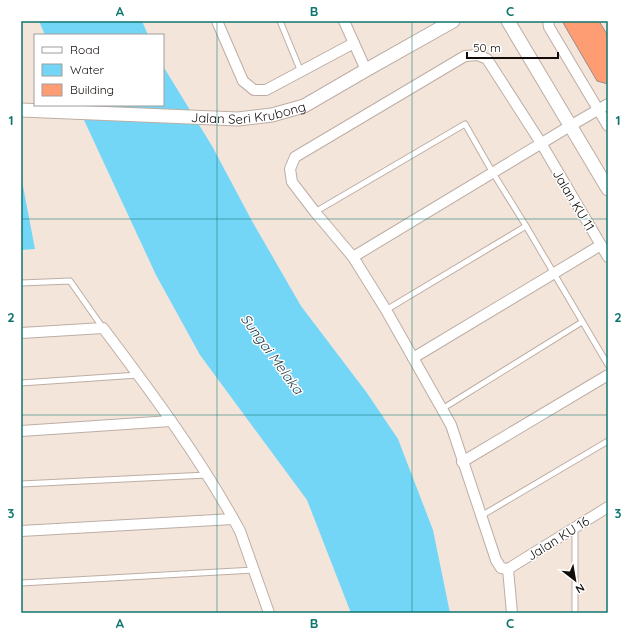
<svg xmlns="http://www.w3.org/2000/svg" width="629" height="634" font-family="Quicksand,sans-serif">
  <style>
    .water { fill: #73d6f7 }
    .building { fill: #fe9c74; stroke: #9c8c86 }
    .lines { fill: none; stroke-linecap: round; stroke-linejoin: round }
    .service-casing { stroke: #bdaea5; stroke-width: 7 }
    .minor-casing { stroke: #bdaea5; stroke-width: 12 }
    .tertiary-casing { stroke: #bdaea5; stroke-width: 15 }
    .service { stroke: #fff; stroke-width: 5 }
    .minor { stroke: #fff; stroke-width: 10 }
    .tertiary { stroke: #fff; stroke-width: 13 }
    .grid { fill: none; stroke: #0f766e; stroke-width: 1; stroke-opacity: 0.55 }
    .labels { text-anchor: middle; stroke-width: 3; stroke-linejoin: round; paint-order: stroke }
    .street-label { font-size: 13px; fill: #120d0a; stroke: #fff }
    .water-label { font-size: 14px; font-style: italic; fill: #1e353d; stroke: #fff }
    .neatline { fill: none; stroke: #0f766e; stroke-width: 1.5 }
    .grid-label { font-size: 13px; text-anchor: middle; font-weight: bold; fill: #0f766e }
  </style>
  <rect width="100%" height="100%" fill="#f4e5db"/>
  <!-- water -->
  <g class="water">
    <path d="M39,21H142L148,35H45Z"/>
    <path d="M163,66L212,146L252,221L301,306L367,393L398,439L433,530L450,613H351L307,500L200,355L156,275L77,105H163Z"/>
    <path d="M21,176L35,249L21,250Z"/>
  </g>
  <!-- building -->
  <path class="building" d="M562,21H599L608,36V84L597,81Z"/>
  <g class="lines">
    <defs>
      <g id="service">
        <path d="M280,21L301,72"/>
        <path d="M315,212L465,124L493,173L526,226L608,365"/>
        <path d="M21,283L70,281L103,328"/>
        <path d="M386,310L526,226"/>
        <path d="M21,383L138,375"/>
        <path d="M442,409L582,322"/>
        <path d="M21,484L207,475"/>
        <path d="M481,516L608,441"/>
        <path d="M21,583L254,570"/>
        <path d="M575,613V528"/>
      </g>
      <g id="minor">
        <path d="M217,21L243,81L254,90H266L354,43"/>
        <path d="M344,21L366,70"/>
        <path d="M548,21L549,27L608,126"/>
        <path d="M353,257L570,126L608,104"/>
        <path d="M21,333L103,328C152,393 201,459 240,531L269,613"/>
        <path d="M413,358L601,245"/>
        <path d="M21,431L171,421"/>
        <path d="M462,462L608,375"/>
        <path d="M21,531L233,519"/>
        <path d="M508,569L501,568L496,560L451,425L386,310L353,257L315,212L292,182L290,169L295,157L465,56L478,55L487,59L541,143L608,257"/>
        <path d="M508,569L608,507"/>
        <path d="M508,569L512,613"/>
      </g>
      <g id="tertiary">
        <path d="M508,21L608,189"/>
        <path id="s1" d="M21,110L238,119L272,115L304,106L366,70L453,21"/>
      </g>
    </defs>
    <!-- service casing -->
    <use href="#service" class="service-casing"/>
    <!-- minor casing -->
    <use href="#minor" class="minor-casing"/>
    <!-- tertiary casing -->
    <use href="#tertiary" class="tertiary-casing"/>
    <!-- service -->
    <use href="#service" class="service"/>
    <!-- minor -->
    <use href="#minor" class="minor"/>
    <!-- tertiary -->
    <use href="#tertiary" class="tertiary"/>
  </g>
  <!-- grid -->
  <path class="grid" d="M217,21V613M412,21V613M21,219H608M21,415H608"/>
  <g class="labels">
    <!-- street labels -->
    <g class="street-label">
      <text dy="5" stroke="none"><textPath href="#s1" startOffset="228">Jalan Seri Krubong</textPath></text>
      <text transform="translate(574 200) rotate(59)" y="5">Jalan KU 11</text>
      <text transform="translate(558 538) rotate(-32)" y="5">Jalan KU 16</text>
    </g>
    <!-- water labels -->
    <g class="water-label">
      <text transform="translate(272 354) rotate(54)" y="5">Sungai Melaka</text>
    </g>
  </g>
  <!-- border -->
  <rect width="629" height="634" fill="none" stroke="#ffffff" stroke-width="44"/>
  <!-- legend -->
  <rect x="34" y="34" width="130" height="72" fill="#ffffff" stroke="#a09e9d"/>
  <rect x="42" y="47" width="20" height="6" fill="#ffffff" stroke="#a09e9d"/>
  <text x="70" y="54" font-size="12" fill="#120d0a">Road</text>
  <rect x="42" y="64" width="20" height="12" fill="#73d6f7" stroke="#a09e9d"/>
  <text x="70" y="74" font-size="12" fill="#120d0a">Water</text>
  <rect x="42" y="84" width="20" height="12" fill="#fe9c74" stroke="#a09e9d"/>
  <text x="70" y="94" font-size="12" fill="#120d0a">Building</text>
  <!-- north arrow -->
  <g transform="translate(575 580) rotate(149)" stroke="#ffffff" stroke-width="3" paint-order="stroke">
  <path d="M0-3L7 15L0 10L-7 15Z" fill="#120d0a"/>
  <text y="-6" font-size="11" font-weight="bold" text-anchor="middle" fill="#120d0a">N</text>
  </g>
  <!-- scale -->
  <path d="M467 52v6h91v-6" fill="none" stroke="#120d0a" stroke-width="2"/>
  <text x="473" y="52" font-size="12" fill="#120d0a" stroke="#ffffff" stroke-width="3" paint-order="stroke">50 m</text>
  <rect x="22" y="22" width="585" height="590" class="neatline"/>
  <g class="grid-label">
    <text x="120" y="16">A</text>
    <text x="314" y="16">B</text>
    <text x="510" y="16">C</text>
    <text x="11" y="125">1</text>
    <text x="618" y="125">1</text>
    <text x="11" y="322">2</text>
    <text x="618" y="322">2</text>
    <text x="11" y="518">3</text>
    <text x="618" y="518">3</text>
    <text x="120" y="628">A</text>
    <text x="314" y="628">B</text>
    <text x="510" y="628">C</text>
  </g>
</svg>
